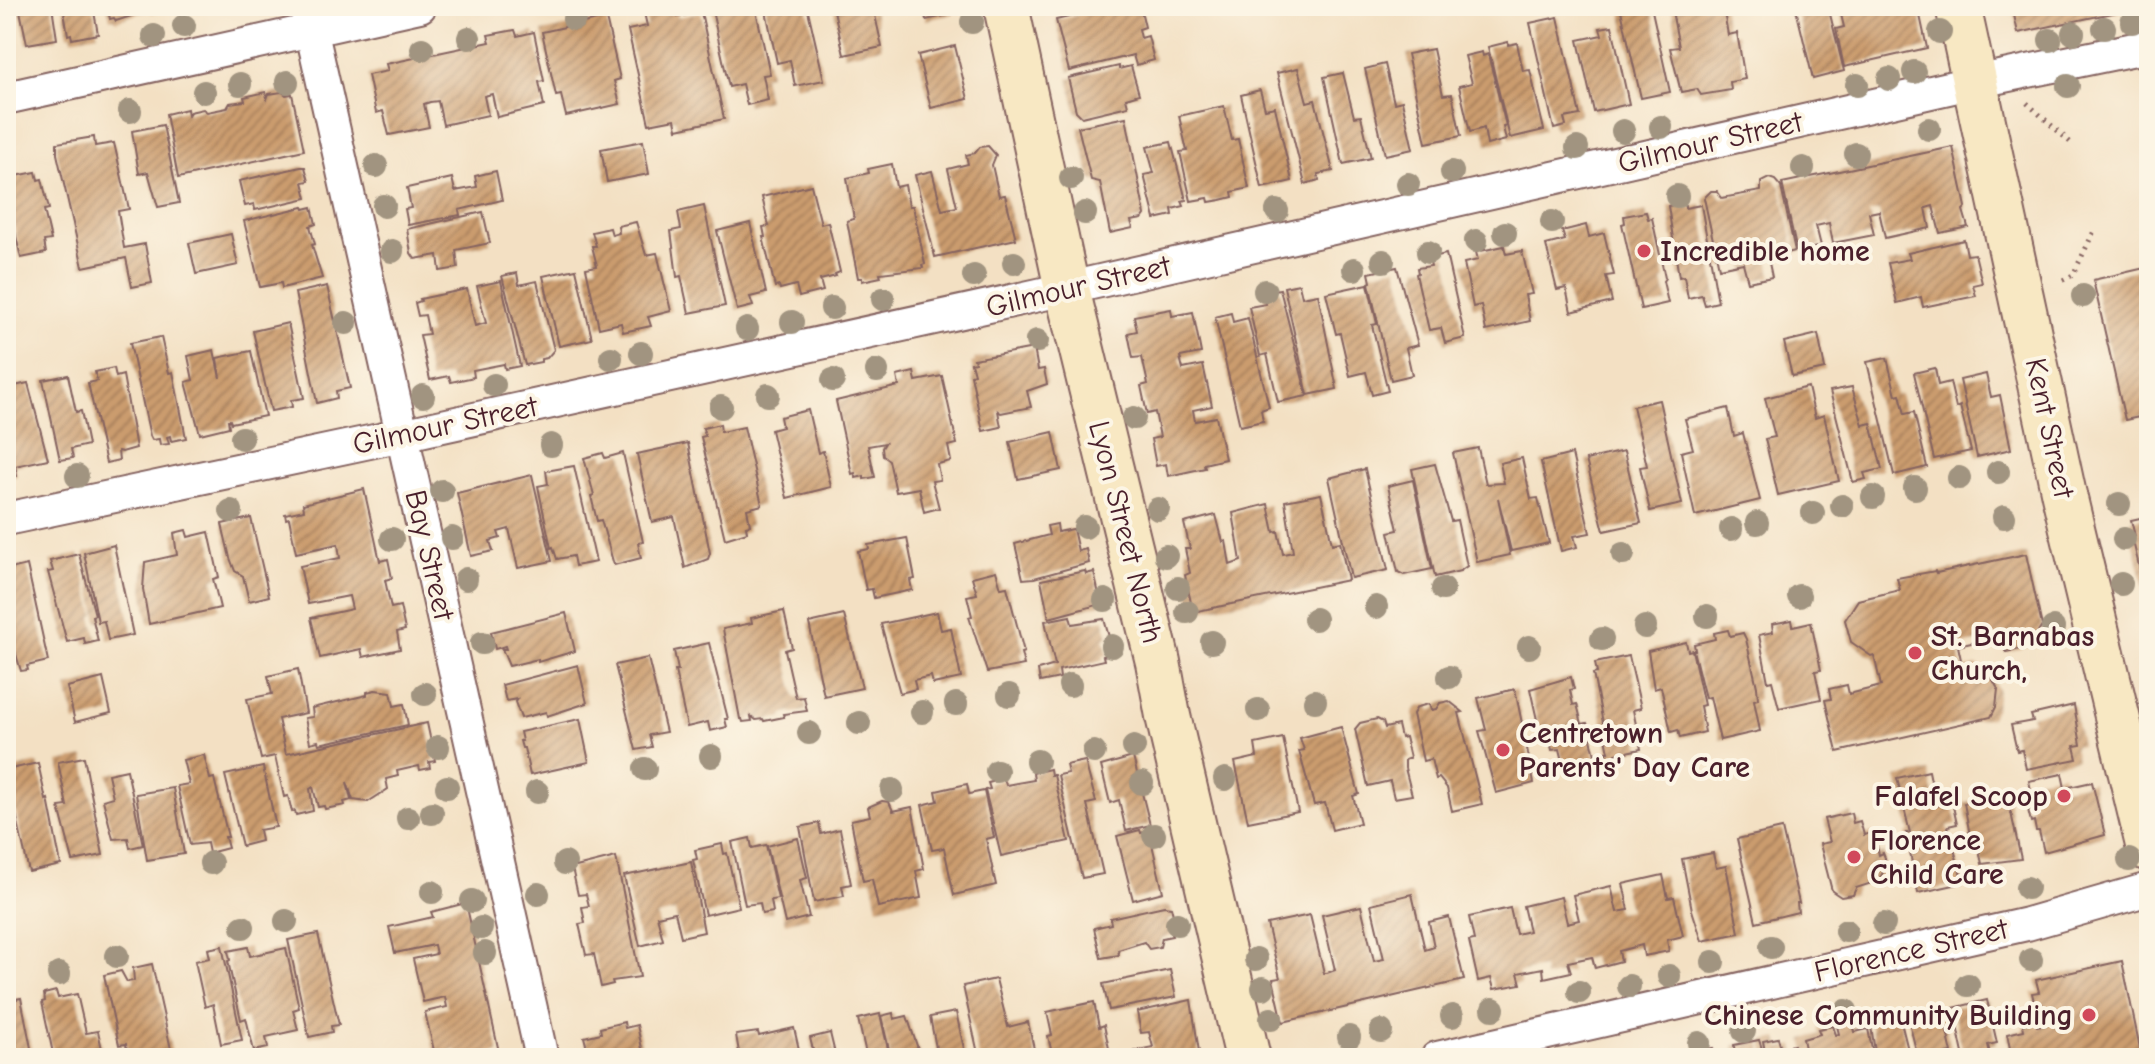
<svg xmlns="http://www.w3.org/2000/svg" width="2155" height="1064" font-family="'Comic Neue',sans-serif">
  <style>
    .building { fill: url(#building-hatch) }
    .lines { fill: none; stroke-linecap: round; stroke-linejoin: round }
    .minor-casing { stroke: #856360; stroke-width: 36 }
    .secondary-casing { stroke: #856360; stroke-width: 48 }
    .path { stroke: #856360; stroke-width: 5; stroke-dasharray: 2 6; stroke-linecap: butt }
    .minor { stroke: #fff; stroke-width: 32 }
    .secondary { stroke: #f8e8c3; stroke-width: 44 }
    .tree { fill: #a19480 }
    .poi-dot { fill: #d1495b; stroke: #fcf5e5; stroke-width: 3 }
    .labels { text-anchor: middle; stroke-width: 8; stroke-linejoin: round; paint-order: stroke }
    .street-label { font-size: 30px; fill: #4a1f2b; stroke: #fcf5e5 }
    .poi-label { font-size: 30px; font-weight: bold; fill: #4a1f2b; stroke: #fcf5e5; text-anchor: start }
  </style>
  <defs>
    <pattern id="building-hatch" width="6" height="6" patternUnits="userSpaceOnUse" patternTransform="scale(2)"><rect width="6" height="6" fill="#cb9c6e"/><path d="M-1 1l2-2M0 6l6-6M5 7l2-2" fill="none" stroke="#a77f5b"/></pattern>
  </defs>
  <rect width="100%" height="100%" fill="#fcf5e5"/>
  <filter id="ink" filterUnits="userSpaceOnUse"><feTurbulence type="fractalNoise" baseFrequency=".0125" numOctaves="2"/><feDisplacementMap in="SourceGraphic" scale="16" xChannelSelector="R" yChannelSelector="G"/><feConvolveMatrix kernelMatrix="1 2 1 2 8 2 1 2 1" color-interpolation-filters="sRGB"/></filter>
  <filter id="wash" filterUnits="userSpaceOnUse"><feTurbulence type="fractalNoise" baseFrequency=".006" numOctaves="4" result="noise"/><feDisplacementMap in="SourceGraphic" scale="32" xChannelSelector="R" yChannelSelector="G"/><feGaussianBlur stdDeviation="1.8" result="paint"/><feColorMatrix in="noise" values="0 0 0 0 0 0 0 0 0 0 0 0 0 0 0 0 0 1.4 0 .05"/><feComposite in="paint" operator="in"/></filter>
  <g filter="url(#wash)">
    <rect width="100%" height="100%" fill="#f3e0c3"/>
    <g id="blocks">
      <!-- building -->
      <g class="building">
        <path d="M19,6H52L57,39L27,44Z"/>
        <path d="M63,6H93L98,34L72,39L71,34L68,35Z"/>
        <path d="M107,6H164L163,11L152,13L149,10L116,21L114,18L110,19Z"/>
        <path d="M650,6H676L678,17L701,12L724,119L677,129L675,119L649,124L628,30L647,26L643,8Z"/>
        <path d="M711,6H755L770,74L763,75L768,100L747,105L742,84L729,87Z"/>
        <path d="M765,6H807L824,80L795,86L790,60L777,63Z"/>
        <path d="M833,6H873L882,47L844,55Z"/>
        <path d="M923,6H951L953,14L926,20Z"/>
        <path d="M1115,6H1140L1145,27L1139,29L1141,38L1148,36L1154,60L1136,65L1133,55L1069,71L1056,20Z"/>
        <path d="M1620,6H1651L1670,92L1641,98Z"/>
        <path d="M1671,6H1723L1728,35L1737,33L1745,79L1730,82L1731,90L1701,95L1697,89L1681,92L1670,48L1679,47Z"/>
        <path d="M1807,6H1828L1844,71L1813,79L1796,9Z"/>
        <path d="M1839,6H1918L1927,48L1844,67L1836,29L1844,27Z"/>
        <path d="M2012,6H2140L2141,7L2018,33Z"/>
        <path d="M1558,17L1580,115L1564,118L1566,126L1554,129L1530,23Z"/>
        <path d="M606,18L620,79L614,81L620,104L566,116L561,95L556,96L542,32Z"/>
        <path d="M1612,26L1629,104L1594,112L1578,40L1602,35L1600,28Z"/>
        <path d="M515,30L517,36L534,32L544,81L539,82L544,106L497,117L492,94L484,96L488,115L443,125L438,101L430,102L424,104L429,127L389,135L383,111L376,113L368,75L388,71L386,64L490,42L488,35Z"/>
        <path d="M1508,42V45L1517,43L1523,71L1530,70L1544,130L1510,138L1488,47Z"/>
        <path d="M955,46L968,99L931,108L918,55Z"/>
        <path d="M1433,49L1443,95L1452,94L1461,136L1426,143L1407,54Z"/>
        <path d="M1482,52L1483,56L1488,54L1506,126L1503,127L1506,140L1487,145L1484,128L1470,132L1459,86L1472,83L1465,56Z"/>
        <path d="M1385,64L1394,103L1402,101L1413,149L1385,155L1365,69Z"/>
        <path d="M1119,66V69L1131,66L1139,94L1126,98L1128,106L1082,117L1076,111L1068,78Z"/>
        <path d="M1298,68L1307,102L1315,100L1333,171L1318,174L1319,180L1305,184L1277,73Z"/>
        <path d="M1343,73L1354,117L1361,116L1371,158L1343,164L1324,77Z"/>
        <path d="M1260,90L1265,109L1275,107L1292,181L1262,188L1241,95Z"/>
        <path d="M266,92L267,99L269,94L282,92L286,95L292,94L304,150L178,178L166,114L187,109L188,115L190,112L203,109L207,112L227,108L230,103L245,101L244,97Z"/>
        <path d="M1224,106L1232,140L1238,139L1249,188L1232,192L1233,197L1221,200L1209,202L1208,198L1191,201L1180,152L1187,151L1179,116Z"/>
        <path d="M1126,117L1145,215L1142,219L1131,221L1133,228L1110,233L1100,182L1091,180L1078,127Z"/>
        <path d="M163,125L179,203L158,207L148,172L139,174L132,131Z"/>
        <path d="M94,137L95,146L114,143L129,209L118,211L124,248L145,244L152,283L132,287L126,258L83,267L57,154V143Z"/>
        <path d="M643,141L649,174L607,182L601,149Z"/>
        <path d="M1171,142L1186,200L1182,201L1184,206L1172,209L1173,215L1155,219L1144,175L1154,173L1147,147Z"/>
        <path d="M988,146L996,155L992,165L999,196L1005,195L1016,239L935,257L915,175L932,171L942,210L957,207L948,169L968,164L966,155L975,153L980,147Z"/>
        <path d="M1953,147L1966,207L1963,210L1968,227L1940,233L1933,206L1926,208L1930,228L1885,238L1879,211L1869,213L1874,235L1833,243L1829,223L1816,226L1821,246L1797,252L1782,183Z"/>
        <path d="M892,164L896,187L905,185L909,206H913L925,264L922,265L923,268L880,273L881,277L862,281V278H858L847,221L854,219L847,178L869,173L868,169Z"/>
        <path d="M301,167H305L309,181L303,182L307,198L255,210L254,204L245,206L239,181Z"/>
        <path d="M496,171L502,200L459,210L460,215L408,225L405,209L411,208L407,188L452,178L455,191L477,187L475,176Z"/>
        <path d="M36,172L38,180L42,179L49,209L44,210L51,240L44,241L46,253L21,258L6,193V178Z"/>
        <path d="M1769,178L1775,180L1781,187L1795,251L1768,258L1772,277L1748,282L1743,263L1719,268L1704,198L1711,191H1717L1722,198L1761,191V182Z"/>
        <path d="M811,185L821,224L828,222L840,272L835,274L836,276L820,280L823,291L799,297L796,285L780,289L779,286L775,287L763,237H765L763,227L769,226L762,197Z"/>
        <path d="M1685,203V208L1701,205L1718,302L1705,305L1702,295L1688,298L1684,276L1679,277L1668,206Z"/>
        <path d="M704,206L725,306L689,313L681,276L677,277L671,231L681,229L678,212Z"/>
        <path d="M303,207L304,209L312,207L316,224L310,226L315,244L312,245L322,278L282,288L281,283L260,287L244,221Z"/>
        <path d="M483,212L490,243L456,250L458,268L440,271L438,255L415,259L411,253L407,229Z"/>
        <path d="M1646,212L1648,219L1652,218L1665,278L1663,281L1668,303L1641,309L1622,224L1625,223L1624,216Z"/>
        <path d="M636,222L646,255L657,253L671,311L648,317L651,326L623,332L621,323L599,328L586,268L597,266L592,246H596L592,232L610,228L612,235L619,233L618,226Z"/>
        <path d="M750,223L766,293L750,297L753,306L737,310L717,231Z"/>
        <path d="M1586,225L1589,237L1604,233L1614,275L1606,276L1612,302L1571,312L1566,288L1557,290L1546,245L1565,240L1562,231Z"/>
        <path d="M231,234L238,265L196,274L189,243Z"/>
        <path d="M1964,240L1967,255L1975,254L1982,283L1973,285L1976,296L1923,307L1921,297L1897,303L1888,263L1910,259L1908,253Z"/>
        <path d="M1504,246L1506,254L1522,251L1532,294L1525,295L1530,321L1486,331L1481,305L1473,307L1464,263L1478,260L1476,252Z"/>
        <path d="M1446,254L1465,338L1445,343L1441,328L1429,330L1416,274L1418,273L1417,268L1431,266L1429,258Z"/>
        <path d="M1397,267L1418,345L1406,348L1412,375L1391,380L1369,283L1371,282L1369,273Z"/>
        <path d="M2149,267V415L2125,420L2093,280Z"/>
        <path d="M576,269L592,339L559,346L543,276Z"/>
        <path d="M517,273L519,285L537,281L554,350L547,358L541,359V362L525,365L502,276Z"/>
        <path d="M501,281L520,366L505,369L504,364L473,370L474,377L451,382L449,376L430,380L420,335L429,334L425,315L418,316L415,303L421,301L420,299L467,289L475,326L486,323L477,286Z"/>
        <path d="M1299,284L1302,297L1318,294L1337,389L1308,395L1284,287Z"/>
        <path d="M1368,284L1377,324L1372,325L1388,391L1372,395L1366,372L1350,376L1340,333L1336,334L1326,293Z"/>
        <path d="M327,286L350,388L336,391L337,398L317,403L295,293Z"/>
        <path d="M1280,289L1307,396L1278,402L1267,354L1260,356L1249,307L1266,304L1263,292Z"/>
        <path d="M1171,309L1172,316L1193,312L1201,353L1180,357L1183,369L1203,365L1212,406L1193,410L1194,416L1195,421L1216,417L1225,459L1204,464L1205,468L1168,476L1166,464L1156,466L1151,439L1160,437L1155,412L1147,414L1141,386L1148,384L1142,357L1133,358L1128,333L1137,331L1134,316Z"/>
        <path d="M1231,313L1233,322L1248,318L1269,407L1261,410L1263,421L1240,426L1215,317Z"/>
        <path d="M288,323L304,398L291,400L292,407L271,411L253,331Z"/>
        <path d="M1818,334L1825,369L1792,376L1784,342Z"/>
        <path d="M161,337L169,373L173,372L186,438L171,441L170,436L167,437L169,444L160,445L159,439L152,440L150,436L130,343Z"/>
        <path d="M1034,348L1038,370L1044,369L1047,384L1027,391L1031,407L1001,413L998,411L1001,427L983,431L971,375L974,374L971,363L975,362L974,359Z"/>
        <path d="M214,350L220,378L217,358L251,351L265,416L231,423L230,420H228L229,427L200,434L186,382L193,380L188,356Z"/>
        <path d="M1887,358L1896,395L1900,394L1905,414L1914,412L1927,467L1894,475L1867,362Z"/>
        <path d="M114,368L116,377L123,375L136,448L122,452L118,451L119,460L106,463L88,383L97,381L95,372Z"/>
        <path d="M1935,368L1938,385L1950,382L1956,408L1960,406L1971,451L1934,459L1914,373Z"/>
        <path d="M914,372L916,381L942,376L957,444L948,446L951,461L937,464L940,480L932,481L939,508L924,512L919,488L896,492L889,460L883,456L882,448L885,443L868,446L875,477L864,479V476L856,478L855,473L852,474L836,401L899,386L897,376Z"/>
        <path d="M1986,374L1991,397L2000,395L2011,449L1977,457L1960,380Z"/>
        <path d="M68,375L76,412L81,411L88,445L71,449L73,458L60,460L43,380Z"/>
        <path d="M28,383L48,459L15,466L17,476L6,478V434L9,433L6,419V388Z"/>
        <path d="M1808,387L1815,418L1824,415L1839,481L1778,495L1765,439L1775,437L1765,398Z"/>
        <path d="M1852,387L1863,425L1871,423L1882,469L1864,473L1866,479L1853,482L1830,391Z"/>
        <path d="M1659,400L1682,504L1650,511L1640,467L1647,466L1633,406Z"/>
        <path d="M1728,408L1734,436L1743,433L1760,500L1695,516L1681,452L1693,449L1685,419Z"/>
        <path d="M808,410L818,453L823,451L831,487L787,498L771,430L782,427L780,417Z"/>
        <path d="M720,424L721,432L744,427L762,505L747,509L750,525L746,526L747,532L725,539L701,437L705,436L703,428Z"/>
        <path d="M1053,432L1061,470L1018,479L1010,442Z"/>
        <path d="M688,443L710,553L708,559L685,568L674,517L652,522L637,454Z"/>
        <path d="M1478,448L1486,484L1504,483L1500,463L1522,458L1531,499L1538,498L1549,543L1511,551L1498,498L1510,555L1477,562L1453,453Z"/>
        <path d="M1624,451L1641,523L1604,531L1586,460Z"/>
        <path d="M603,453L605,458L623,453L643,542L638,543L641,558L614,565L601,520L597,521L591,496L594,495L584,458Z"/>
        <path d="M1572,454L1590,533L1574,536L1577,547L1561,551L1541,462Z"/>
        <path d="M1435,464L1451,521L1457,520L1467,566L1460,571L1435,577L1412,469Z"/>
        <path d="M574,466L596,562L575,566L573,556L557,559L553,547L551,548L538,486L548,484L546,471Z"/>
        <path d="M1365,469L1388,570L1351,578L1329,478Z"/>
        <path d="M532,475L552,561L518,568L509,529L498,532L500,538L490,541L493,551L471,556L457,493Z"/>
        <path d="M1413,480L1432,569L1404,575L1398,572L1389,532L1398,530L1388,486Z"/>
        <path d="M364,489L380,561L388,559L392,578L385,580L391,608L400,606L405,630L397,632L400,649L363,657L361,649L320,658L311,618L352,609L349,596L308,604L300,566L340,558L338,544L296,553L289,518L286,519L285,514L304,510L303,504Z"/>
        <path d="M1321,494L1332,544L1340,542L1348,580L1193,612L1185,575L1190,573L1185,549H1190L1184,523L1216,515L1223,542L1226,541L1230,565L1241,561L1233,513L1268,504L1274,532L1278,531L1283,554L1293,552L1285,501Z"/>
        <path d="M2149,516V594L2146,595L2132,537L2135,536L2131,520Z"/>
        <path d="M251,518L269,596L249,601L243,576L235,571L230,558L222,524Z"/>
        <path d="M1057,524L1058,532L1073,529L1078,551L1086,549L1089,563L1034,578L1023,579L1015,544L1049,535L1047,526Z"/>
        <path d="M186,530L188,537L209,532L219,577L213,579L220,608L149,624L143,589L145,562L177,555L174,533Z"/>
        <path d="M907,538L915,579L910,580L912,590L874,598L872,589L866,590L858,551L869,549L868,545Z"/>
        <path d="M114,545L133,635L108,640L104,621L98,622L84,553Z"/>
        <path d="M79,554L95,615L92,616L98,641L85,644L84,638L67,642L48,572L53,571L50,561Z"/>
        <path d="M2026,554L2042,626L2037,634L2026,637L2028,647L2006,652L2002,636L1958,646L1963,669L1977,665L1988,671L1998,689L1996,707L1991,717L1837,752L1825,700L1831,699L1829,689L1847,685L1849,694L1881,686L1874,655L1871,656L1851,642L1845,620L1858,600L1900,590L1897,578L1935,571L1936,573Z"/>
        <path d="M27,565L48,661L27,666L28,670L21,671L10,634L6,636V570Z"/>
        <path d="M996,571L1001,588L1007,587L1024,652L1021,653L1024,665L987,672L969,617L972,616L967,596L977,594L972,577Z"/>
        <path d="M1085,571L1086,574L1094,572L1101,604L1049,618L1041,580Z"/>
        <path d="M784,611L792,648L785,650L792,681L796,698L804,697L807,711L783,714L784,717L764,721L763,719L756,720L751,716L752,721L743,722L742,719H740L723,629L752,623L751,618Z"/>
        <path d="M937,612L941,630L951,628L961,678L933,684L931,676L914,680L916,689L900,693L881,624Z"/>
        <path d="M566,613L575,651L538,662V659L509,666L502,649H506L505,646L495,649L491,632Z"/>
        <path d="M844,615L862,688L824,696L809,623Z"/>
        <path d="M1070,616L1072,624L1104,619L1109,637L1104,638L1108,655L1103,656L1104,660L1059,670L1060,678L1040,682L1038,670L1055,665L1045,621Z"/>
        <path d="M1792,620L1793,626L1811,622L1821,670L1815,671L1821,699L1779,708L1772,681L1768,682L1759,635L1773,632L1772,624Z"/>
        <path d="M1728,630L1730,636L1743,633L1746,639L1757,687L1758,699L1754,700L1760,731L1720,740L1710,697L1705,698L1693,650H1695L1694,644L1715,639L1714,633Z"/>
        <path d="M1686,642L1688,651L1692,650L1704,705L1700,706L1705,732L1680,738L1678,730L1671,732L1661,687L1654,689L1648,651Z"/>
        <path d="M709,643L728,719H725L727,727L710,731L708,722L687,727L675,671L678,670L674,651Z"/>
        <path d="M1629,656L1641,708L1633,710L1641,749L1616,754L1618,764L1609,766L1606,752H1609L1593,674L1597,673L1595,663Z"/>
        <path d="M648,658L666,732L649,735L652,747L636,750L615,665Z"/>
        <path d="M578,665L587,703L547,716L546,712L521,718L515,702L517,699L506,701L502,685Z"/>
        <path d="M298,669L306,713L278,719L286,754L427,723L435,761L429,762L430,768L420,770L419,766L397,771L398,776L386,779L388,789L368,802L353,800L347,782L351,800L344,802L345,805L325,809L324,806L318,807L313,787L310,789L313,811L296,815L295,811L292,812L288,796L284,797L275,756L261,759L247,699L272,694L268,676Z"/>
        <path d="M1571,677L1574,689L1570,690L1573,705L1577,704L1582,724L1587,723L1596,759L1564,765L1560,749L1552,750L1548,732L1540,733L1530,689Z"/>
        <path d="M103,678L111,713L75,722L67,687Z"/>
        <path d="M1515,689L1534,783L1496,793L1479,731L1486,730L1478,698Z"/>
        <path d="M375,690L391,692L394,706L404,704L408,725L319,744L318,741L310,743L305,718L313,717L312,708L367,695V692Z"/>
        <path d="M1449,701L1463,712L1459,713L1482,804L1452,811L1447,788L1439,778L1436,779L1431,759L1423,761L1413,714L1417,707L1429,704L1431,710L1436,709L1440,703Z"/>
        <path d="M2074,705L2081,745L2074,746L2077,759L2026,769L2022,750L2017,751L2011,725L2033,721L2031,715Z"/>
        <path d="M580,719L589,762L530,775L524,748H522L520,741H522L520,732Z"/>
        <path d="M1377,719L1383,722L1385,728L1398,725L1401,738L1405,737L1410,758L1405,760V768L1412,795L1394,798L1390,781L1368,786L1355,729L1360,723Z"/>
        <path d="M1341,727L1359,794L1353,796L1360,823L1332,830L1325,803L1314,805L1299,751L1304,750L1300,738Z"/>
        <path d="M1283,738L1298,812L1248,822L1235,762L1257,757L1255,744Z"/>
        <path d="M204,755L210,779L214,778L228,837H225L228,848L209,853L207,843L190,845L177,786L189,784L183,760Z"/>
        <path d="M84,757L103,855L73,861L59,807L67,806L58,762Z"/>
        <path d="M1133,757L1150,825L1126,831L1119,800L1110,803L1101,766Z"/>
        <path d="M1085,761L1096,802L1087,804L1103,874L1082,878L1058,775L1068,773L1066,765Z"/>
        <path d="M38,763L46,800L48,799L61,865L29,872L6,770Z"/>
        <path d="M263,767L276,827L259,830L261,841L242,846L225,775Z"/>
        <path d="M1050,769L1051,775H1054L1069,841L1001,856L985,790L990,789L988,783L1004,779L1006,785L1034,780L1033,773Z"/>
        <path d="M127,770L143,845L130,848L128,838L113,839L103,800L113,797L108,774Z"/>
        <path d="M1929,771L1936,806L1952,802L1957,824L1948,826L1963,883L1918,893L1906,833H1910L1897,778Z"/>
        <path d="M2062,774L2065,788L2092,782L2105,835L2044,852L2039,831H2036L2034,821L2031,822L2028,810L2031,809L2030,805L2034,804L2029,781Z"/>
        <path d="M967,784L969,794L984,791L994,837L986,839L996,885L954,895L944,848L932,850L922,805L938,801L936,791Z"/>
        <path d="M173,788L184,854L147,860L136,794Z"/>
        <path d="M2007,794L2021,859L1982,864L1977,839L1971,841L1964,803Z"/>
        <path d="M882,801L889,802L893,811L912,807L924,869L916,871L921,898L878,907L872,879L863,881L851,820L870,816L868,807Z"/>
        <path d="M1851,813L1853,823L1860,821L1864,835L1874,832L1879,855L1883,853L1885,858V869L1878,881L1856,888L1853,895L1841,897L1832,891L1820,844L1830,842L1824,819Z"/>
        <path d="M819,823L821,834L840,829L851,884L842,886L844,896L814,902L800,827Z"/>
        <path d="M1782,829L1799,903H1797L1798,912L1756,922L1737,839Z"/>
        <path d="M1140,830L1141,833L1149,831L1163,892L1133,900L1117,836Z"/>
        <path d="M750,838L752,848L766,845L778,899L771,900L773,912L762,914L760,903L745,905L732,842Z"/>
        <path d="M798,838L807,878L800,880L809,917L785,923L767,846Z"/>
        <path d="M722,844L724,854L727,853L739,907L705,915L693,860L697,859L695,850Z"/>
        <path d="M1713,853L1716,868L1726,866L1739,933L1702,941L1692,910L1682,859Z"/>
        <path d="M616,857L640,977L612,981L613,984L601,987L594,954L586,955L579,924L585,923L582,907L589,906L586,894L578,895L572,868Z"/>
        <path d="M691,862L704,932L681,937L675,912L657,916L663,940L640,946L624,876Z"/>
        <path d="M1663,875L1668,898L1674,897L1683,936L1667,940L1669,951L1644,956L1642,945L1619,951L1621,961L1595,968L1592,957L1568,962L1571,972L1544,978L1543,968L1518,973L1521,984L1494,989L1491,978L1478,981L1469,941L1474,940L1469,917L1510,908L1516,934L1529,931L1523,906L1561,897L1567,923L1579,920L1573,895L1611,886L1617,912L1629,910L1623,884Z"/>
        <path d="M1412,894L1425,950L1434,947L1429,922L1449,917L1464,980L1283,1022L1273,979L1280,978L1267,924L1310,915L1324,973H1327L1335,970L1322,915L1361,906L1374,961L1384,959L1371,904Z"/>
        <path d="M466,903L499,1052L474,1058H458L456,1050L435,1055L425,1012L447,1007L445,997L423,1002L413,959L436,954L434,945L395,953L389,927L433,917L431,912Z"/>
        <path d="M1164,906L1171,907L1174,919L1168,920L1172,936L1162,938L1160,947L1149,949L1144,942L1118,950L1119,955L1101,958L1094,928L1111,924L1110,918Z"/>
        <path d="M318,934L339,1025L331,1026L332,1032L309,1037L288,940Z"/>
        <path d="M222,946L242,1040L221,1044L213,1004L205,1007L195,961L210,958L208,949Z"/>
        <path d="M248,947L250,956L286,948L299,1008L293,1010L298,1030L266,1037L268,1048L254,1051L246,1018L241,1020L228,961L230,960L228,951Z"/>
        <path d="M2122,961L2142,1058H2012L2007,1034L2024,1030L2023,1024L2036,1021L2037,1026L2046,1025L2042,1004L2035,1006L2032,993L2039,992L2036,980Z"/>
        <path d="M152,964L173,1058H122L121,1053L127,1051L126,1044L119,1045L104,975L121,971L127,982L134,981L133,968Z"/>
        <path d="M1170,970L1176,997L1109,1010L1103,984Z"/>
        <path d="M996,979L1008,1027L1028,1022L1036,1058H979L963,986Z"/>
        <path d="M56,991L58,998L77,994L86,1033L98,1031L103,1054L91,1058H54L42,1002L45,1001L44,994Z"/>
        <path d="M21,998L32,1053L6,1058V1001Z"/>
        <path d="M1191,1000L1200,1058H1120L1119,1054L1153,1047L1149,1032L1141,1033L1137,1012Z"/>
        <path d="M1987,1000L1997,1043L1988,1045L1991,1058H1964L1953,1008Z"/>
        <path d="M1094,1002L1099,1027L1104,1025L1111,1058H1053L1048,1036L1052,1035L1047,1012Z"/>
        <path d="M1921,1010L1922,1015L1942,1010L1952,1053L1943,1055V1058H1918L1908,1018H1911L1910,1013Z"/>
        <path d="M956,1012L966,1058H938L930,1017Z"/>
        <path d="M893,1013L894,1019L907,1016L921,1058H891L881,1016Z"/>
        <path d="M880,1014L890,1058H867L858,1019Z"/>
        <path d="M1899,1014L1910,1058H1876L1870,1020Z"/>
        <path d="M624,1022L625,1028L637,1025L644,1058L584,1056L582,1049L587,1048L584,1037L601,1033L600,1028Z"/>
        <path d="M1853,1023L1855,1032L1868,1029L1874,1058H1807L1803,1039L1820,1034L1818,1029L1833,1026L1836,1035L1839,1034L1837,1026Z"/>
        <path d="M794,1028L801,1058H740L736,1035L758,1032L759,1036Z"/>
        <path d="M830,1033L836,1058H815L810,1038Z"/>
        <path d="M1778,1038L1781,1048L1794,1045L1797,1058H1735L1734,1045L1759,1040L1763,1052H1765L1763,1041Z"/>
        <path d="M1713,1048L1718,1058H1691L1689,1053Z"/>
      </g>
    </g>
  </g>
  <g filter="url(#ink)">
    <use href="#blocks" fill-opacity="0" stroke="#856360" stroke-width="2"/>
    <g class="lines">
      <defs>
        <g id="minor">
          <path d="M306,6L542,1058"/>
          <path d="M6,98L420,6"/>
          <path d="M6,519L379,440L1043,294L1975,82L2149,46"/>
          <path d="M1437,1058L2027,924L2149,889"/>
        </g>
        <g id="secondary">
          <path d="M1006,6L1067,289L1158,662L1168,716L1248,1058"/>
          <path d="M1958,6L2064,495L2149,849"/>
        </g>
      </defs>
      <!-- minor casing -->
      <use href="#minor" class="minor-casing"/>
      <!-- secondary casing -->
      <use href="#secondary" class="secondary-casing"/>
      <!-- path -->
      <g class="path">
        <path d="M2027,103L2071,143"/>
        <path d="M2063,280L2073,275L2095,229"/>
      </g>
      <!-- minor -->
      <use href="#minor" class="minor"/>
      <!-- secondary -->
      <use href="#secondary" class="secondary"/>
    </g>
    <!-- trees -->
    <g class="tree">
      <circle cx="574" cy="19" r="12"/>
      <circle cx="972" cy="22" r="12"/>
      <circle cx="2132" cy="22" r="12"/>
      <circle cx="184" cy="26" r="12"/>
      <circle cx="2104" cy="28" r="12"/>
      <circle cx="1940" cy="32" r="12"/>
      <circle cx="2073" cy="33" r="12"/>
      <circle cx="154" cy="36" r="12"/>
      <circle cx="469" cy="38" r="12"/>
      <circle cx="2050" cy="40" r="12"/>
      <circle cx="422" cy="49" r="12"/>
      <circle cx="1914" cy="72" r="12"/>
      <circle cx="1889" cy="79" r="12"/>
      <circle cx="287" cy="82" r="12"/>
      <circle cx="240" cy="84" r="12"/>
      <circle cx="1857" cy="85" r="12"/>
      <circle cx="2068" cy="86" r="12"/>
      <circle cx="204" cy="92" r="12"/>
      <circle cx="130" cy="111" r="12"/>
      <circle cx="1661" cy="127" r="12"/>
      <circle cx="1929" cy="129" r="12"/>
      <circle cx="1623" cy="131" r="12"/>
      <circle cx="1577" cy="148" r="12"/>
      <circle cx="1856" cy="154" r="12"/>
      <circle cx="376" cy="166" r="12"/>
      <circle cx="1803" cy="168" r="12"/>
      <circle cx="1452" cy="172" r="12"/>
      <circle cx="1071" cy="178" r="12"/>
      <circle cx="1408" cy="184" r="12"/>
      <circle cx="1677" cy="196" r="12"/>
      <circle cx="384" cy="206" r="12"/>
      <circle cx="1277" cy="211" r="12"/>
      <circle cx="1085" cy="213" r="12"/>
      <circle cx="1552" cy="222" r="12"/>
      <circle cx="1505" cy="233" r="12"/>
      <circle cx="1476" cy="241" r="12"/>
      <circle cx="392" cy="251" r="12"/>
      <circle cx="1428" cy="252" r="12"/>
      <circle cx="1383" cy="261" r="12"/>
      <circle cx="1014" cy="263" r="12"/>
      <circle cx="1354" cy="269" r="12"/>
      <circle cx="974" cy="276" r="12"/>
      <circle cx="1265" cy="291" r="12"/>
      <circle cx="2083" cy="296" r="12"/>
      <circle cx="883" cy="299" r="12"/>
      <circle cx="832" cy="308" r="12"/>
      <circle cx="792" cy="322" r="12"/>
      <circle cx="346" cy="323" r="12"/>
      <circle cx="747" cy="329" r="12"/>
      <circle cx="1037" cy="341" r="12"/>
      <circle cx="641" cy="353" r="12"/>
      <circle cx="611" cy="358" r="12"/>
      <circle cx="877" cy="371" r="12"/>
      <circle cx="833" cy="380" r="12"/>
      <circle cx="494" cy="385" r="12"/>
      <circle cx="768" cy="395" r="12"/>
      <circle cx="423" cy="396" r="12"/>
      <circle cx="721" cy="407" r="12"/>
      <circle cx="1134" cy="418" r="12"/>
      <circle cx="242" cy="438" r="12"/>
      <circle cx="551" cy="445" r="12"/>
      <circle cx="1998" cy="472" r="12"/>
      <circle cx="77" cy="476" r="12"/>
      <circle cx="1959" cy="478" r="12"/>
      <circle cx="1915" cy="488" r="12"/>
      <circle cx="442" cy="491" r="12"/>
      <circle cx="1873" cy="497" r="12"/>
      <circle cx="2119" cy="504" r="12"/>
      <circle cx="1842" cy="506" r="12"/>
      <circle cx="1158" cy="509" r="12"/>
      <circle cx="231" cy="511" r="12"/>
      <circle cx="1813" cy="513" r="12"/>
      <circle cx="2004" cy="517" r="12"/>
      <circle cx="1757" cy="523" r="12"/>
      <circle cx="1085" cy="527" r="12"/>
      <circle cx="1731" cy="529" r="12"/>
      <circle cx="452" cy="538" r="12"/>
      <circle cx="392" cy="539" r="12"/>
      <circle cx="2124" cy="539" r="12"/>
      <circle cx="1623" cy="554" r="12"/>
      <circle cx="1166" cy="556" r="12"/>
      <circle cx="466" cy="579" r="12"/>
      <circle cx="2121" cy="584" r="12"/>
      <circle cx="1178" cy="588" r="12"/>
      <circle cx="1443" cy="589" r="12"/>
      <circle cx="1799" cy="596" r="12"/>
      <circle cx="1105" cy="600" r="12"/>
      <circle cx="1376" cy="607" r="12"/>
      <circle cx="1187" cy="612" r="12"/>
      <circle cx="1707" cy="616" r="12"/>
      <circle cx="1315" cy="619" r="12"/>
      <circle cx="1645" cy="627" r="12"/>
      <circle cx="2053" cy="628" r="12"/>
      <circle cx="1602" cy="639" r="12"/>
      <circle cx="1212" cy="642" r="12"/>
      <circle cx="482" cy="643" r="12"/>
      <circle cx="1112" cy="646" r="12"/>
      <circle cx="1529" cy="647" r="12"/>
      <circle cx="1449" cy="677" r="12"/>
      <circle cx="1070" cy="685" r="12"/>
      <circle cx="425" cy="694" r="12"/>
      <circle cx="1009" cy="695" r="12"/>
      <circle cx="1315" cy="701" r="12"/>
      <circle cx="956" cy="704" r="12"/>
      <circle cx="1258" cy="710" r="12"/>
      <circle cx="922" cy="712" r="12"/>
      <circle cx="859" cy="723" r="12"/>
      <circle cx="809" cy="733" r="12"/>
      <circle cx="438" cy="747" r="12"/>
      <circle cx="1134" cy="747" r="12"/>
      <circle cx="1094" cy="752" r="12"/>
      <circle cx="711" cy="756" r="12"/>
      <circle cx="1037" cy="761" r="12"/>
      <circle cx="645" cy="769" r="12"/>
      <circle cx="997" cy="771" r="12"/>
      <circle cx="1225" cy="779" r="12"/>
      <circle cx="1142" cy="783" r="12"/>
      <circle cx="447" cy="787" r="12"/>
      <circle cx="892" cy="790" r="12"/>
      <circle cx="537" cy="792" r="12"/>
      <circle cx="432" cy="813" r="12"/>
      <circle cx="408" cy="818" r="12"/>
      <circle cx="1154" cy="835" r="12"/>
      <circle cx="2129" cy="860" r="12"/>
      <circle cx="211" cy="863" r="12"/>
      <circle cx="565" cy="863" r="12"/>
      <circle cx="2027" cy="888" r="12"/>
      <circle cx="432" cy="892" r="12"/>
      <circle cx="538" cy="894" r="12"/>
      <circle cx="472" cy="901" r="12"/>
      <circle cx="286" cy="921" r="12"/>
      <circle cx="1177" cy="924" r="12"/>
      <circle cx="1884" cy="924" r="12"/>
      <circle cx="243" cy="927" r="12"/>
      <circle cx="481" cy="928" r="12"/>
      <circle cx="1846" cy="931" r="12"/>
      <circle cx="1771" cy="947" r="12"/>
      <circle cx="485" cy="953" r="12"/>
      <circle cx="117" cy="956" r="12"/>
      <circle cx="1256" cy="959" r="12"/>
      <circle cx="2031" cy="960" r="12"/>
      <circle cx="1713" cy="962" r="12"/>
      <circle cx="59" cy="974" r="12"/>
      <circle cx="1669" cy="976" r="12"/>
      <circle cx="1968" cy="985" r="12"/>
      <circle cx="1629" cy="986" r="12"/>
      <circle cx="1263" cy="988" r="12"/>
      <circle cx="1579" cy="992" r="12"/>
      <circle cx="1493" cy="1009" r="12"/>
      <circle cx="1846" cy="1011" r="12"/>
      <circle cx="1452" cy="1016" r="12"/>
      <circle cx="1271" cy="1019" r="12"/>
      <circle cx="1381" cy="1031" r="12"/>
      <circle cx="1744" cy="1031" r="12"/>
      <circle cx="1349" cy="1037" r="12"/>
      <circle cx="1699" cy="1043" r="12"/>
    </g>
  </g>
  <!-- markers -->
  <g class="poi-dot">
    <circle cx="1644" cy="251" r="8"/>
    <circle cx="1915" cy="653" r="8"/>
    <circle cx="1503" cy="750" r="8"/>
    <circle cx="2064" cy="796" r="8"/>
    <circle cx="1854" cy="857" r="8"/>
    <circle cx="2089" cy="1015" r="8"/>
  </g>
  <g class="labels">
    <!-- street labels -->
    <g class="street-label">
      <text transform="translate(1710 142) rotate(-13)" y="10">Gilmour Street</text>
      <text transform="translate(1078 286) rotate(-13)" y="10">Gilmour Street</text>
      <text transform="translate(445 425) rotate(-12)" y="10">Gilmour Street</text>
      <text transform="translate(2050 428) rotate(78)" y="10">Kent Street</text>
      <text transform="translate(1126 532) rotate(76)" y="10">Lyon Street North</text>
      <text transform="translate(430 555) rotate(77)" y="10">Bay Street</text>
      <text transform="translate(1911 950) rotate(-13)" y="10">Florence Street</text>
    </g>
    <!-- poi labels -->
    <g class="poi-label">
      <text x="1660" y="261">Incredible home</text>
      <text x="1931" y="646">St. Barnabas<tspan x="1931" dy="34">Church,</tspan></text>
      <text x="1519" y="743">Centretown<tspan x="1519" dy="34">Parents' Day Care</tspan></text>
      <text x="2048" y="806" text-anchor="end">Falafel Scoop</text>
      <text x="1870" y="850">Florence<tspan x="1870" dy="34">Child Care</tspan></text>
      <text x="2073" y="1025" text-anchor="end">Chinese Community Building</text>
    </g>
  </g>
  <!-- margin -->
  <rect width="2155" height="1064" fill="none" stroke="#fcf5e5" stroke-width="32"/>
</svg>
